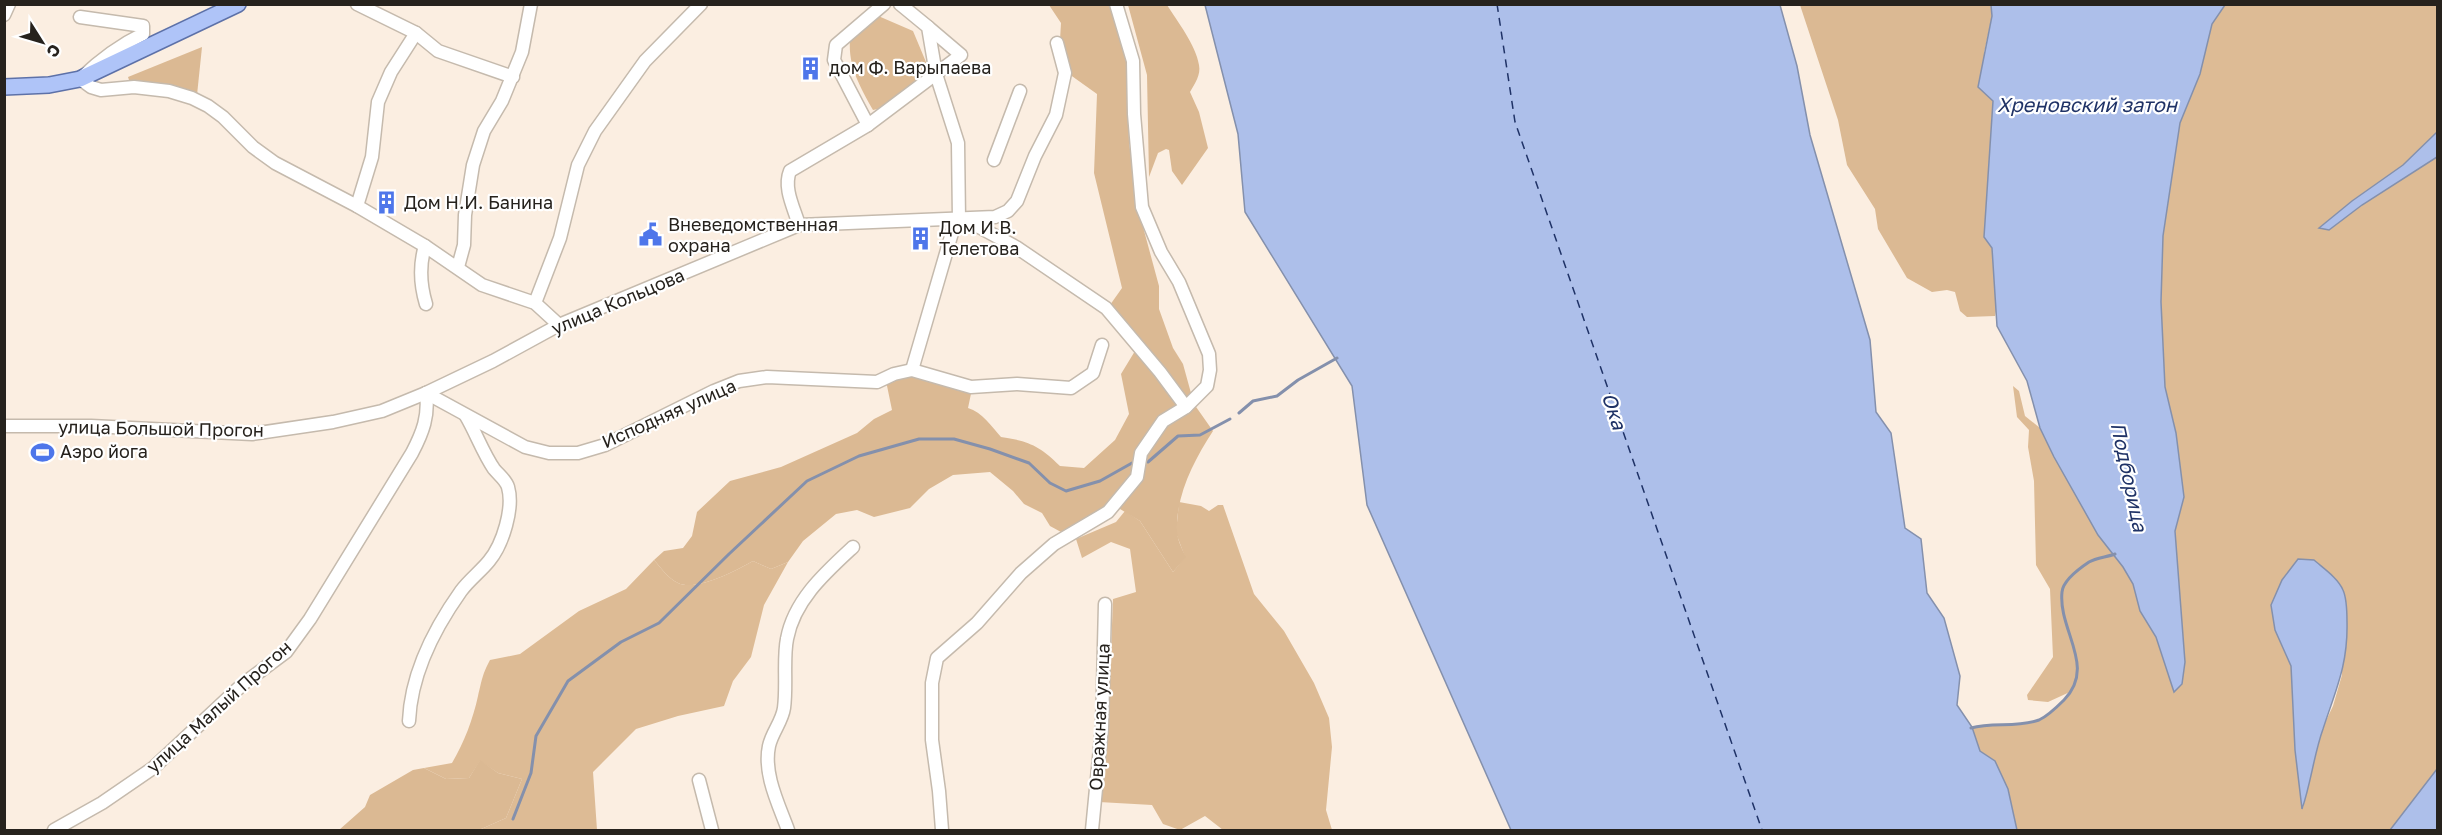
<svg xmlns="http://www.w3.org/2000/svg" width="2442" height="835" font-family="'Golos Text',sans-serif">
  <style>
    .green { fill: #ddbb95; fill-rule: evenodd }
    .forest { fill: #dbb993 }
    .water { fill: #adbfea; stroke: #8490ac; stroke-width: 1.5 }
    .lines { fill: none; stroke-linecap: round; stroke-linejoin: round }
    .stream { stroke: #8490ac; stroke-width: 3 }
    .ferry { stroke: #1f3266; stroke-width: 1.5; stroke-dasharray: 8 6; stroke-linecap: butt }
    .minor-casing { stroke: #c5baad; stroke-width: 15 }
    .major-casing { stroke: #5d71a8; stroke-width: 18 }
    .minor { stroke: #fff; stroke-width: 12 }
    .major { stroke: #afc4f8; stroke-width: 15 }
    .labels { text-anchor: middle; stroke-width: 4.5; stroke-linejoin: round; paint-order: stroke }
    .poi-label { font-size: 18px; fill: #26221d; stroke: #fff; text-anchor: start }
    .street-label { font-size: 18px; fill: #26221d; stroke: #fff }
    .water-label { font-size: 20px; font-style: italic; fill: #1f3266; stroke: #fff }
  </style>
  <rect width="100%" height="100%" fill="#fbeee1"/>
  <!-- green -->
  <g class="green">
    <path d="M2225,5H2437V132L2403,165L2352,201L2320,227L2329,230L2362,205L2437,157V769L2390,830H2017L1995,761L1980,751L1972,727C1994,724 2019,728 2039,720C2052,714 2063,701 2072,691L2048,702L2028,700L2027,695L2053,657L2050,589L2036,565L2034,481L2028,447L2029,430L2017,417L2013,386L2019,391L2025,416L2040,428L2098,535L2123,567L2133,584L2140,611L2156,637L2174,692L2182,684L2185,662L2175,531L2184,497L2176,433L2165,387L2161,302L2163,236L2180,123L2200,74L2212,24ZM2314,560L2343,589L2342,675L2333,706L2322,729L2303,808L2295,750L2291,666Z"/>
    <path d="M876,15L913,31L931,74L892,106L873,110C860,87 848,66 850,40Z"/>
    <path d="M1179,502L1201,506L1209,511L1218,505H1223L1254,594L1284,631L1314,683L1329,718L1332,747L1326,810L1332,830H1223L1205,816L1180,830L1163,824L1152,805L1099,802L1109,705L1113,599L1136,592L1130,549L1111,542L1082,558L1076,539L1116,522L1125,511L1140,521L1173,572L1185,557L1176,533Z"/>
    <path d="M654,560C661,568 668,578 678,583C696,592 737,570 753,561L771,569L788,562L764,605L751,657L733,681L724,706L678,716L636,729L593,772L597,830H479L506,818L522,779L498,773L480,761L469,778L446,779L424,768L452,763C464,743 473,719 478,696C482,680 482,675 490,660L520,654L579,611L626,589Z"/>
  </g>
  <!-- forest -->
  <g class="forest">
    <path d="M1049,5H1110L1127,64L1129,141L1136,201L1159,286V309L1173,348L1183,364L1194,404L1213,431C1194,460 1176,495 1177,530C1177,539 1182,549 1186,557L1173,572L1140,521L1115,506L1088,516L1061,532L1050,526L1042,513L1024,504L1013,491L990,472L953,475L929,489L910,508L874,517L857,510L836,514L803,541L788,562L771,569L753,561C737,570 696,592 678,583C668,578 661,568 654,560L664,551L683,548L692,536L697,512L730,481L781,467L857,433L874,419L892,410L886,381L912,372L972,389L968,408C982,412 992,427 1001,437C1029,441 1040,446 1060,466L1084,468L1115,440L1129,414L1121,374L1135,351L1110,305L1122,288L1094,173L1097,94L1069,74L1060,40L1061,23Z"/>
    <path d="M1128,5H1167C1177,21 1196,45 1199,65C1201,75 1195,83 1190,92L1199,112L1208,148L1182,185L1172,171L1169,150L1166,149L1158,153L1149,177L1147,75Z"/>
    <path d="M1800,5H1991L1992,16L1984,53L1993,101L1984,237L1992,248L1997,306L1995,316L1967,317L1960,311L1955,292L1947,290L1932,292L1907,278L1878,229L1875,209L1847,165L1838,120Z"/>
    <path d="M202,47L197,95L130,83L128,77Z"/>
    <path d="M480,760L498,773L522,779L506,818L479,830H339L365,807L370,795L413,770L424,768L446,779L469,778Z"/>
  </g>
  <!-- water -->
  <g class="water">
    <path d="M1205,5H1780L1797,66L1810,135L1870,340L1876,412L1891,433L1905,528L1921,539L1927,593L1944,618L1960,676L1957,705L1972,727L1980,751L1995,761L2008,789L2017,830H1511L1367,505L1352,386L1245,212L1238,134Z"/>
    <path d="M1991,5H2225L2212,24L2200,74L2180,123L2163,236L2161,302L2165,387L2176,433L2184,497L2175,531L2185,662L2182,684L2174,692L2156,637L2140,611L2133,584L2123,567L2098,535L2054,457L2040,428L2027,381L1997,326L1992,248L1984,237L1993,101L1978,87L1992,16Z"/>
    <path d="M2437,132V157L2362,205L2329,230L2319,228L2352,201L2403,165Z"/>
    <path d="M2298,559L2314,560C2323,568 2338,578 2343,590C2347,599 2347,612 2347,622C2348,665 2336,689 2323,729C2314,754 2311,783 2302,809L2295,750L2291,666L2275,630L2271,605L2282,580Z"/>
    <path d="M2437,769V830H2390Z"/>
  </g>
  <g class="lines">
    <!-- stream -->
    <g class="stream">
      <path d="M1239,413L1253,401L1277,396L1298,380L1337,358"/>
      <path d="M1148,462L1178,436L1200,435L1230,419"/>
      <path d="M1971,728C1993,722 2017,728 2039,720C2048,716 2057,707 2064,700C2097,666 2058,631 2062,592C2063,580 2080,568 2089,562C2096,558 2107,557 2115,554"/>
      <path d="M513,819L531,773L536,736L568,681L621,642L659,623L729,554L807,481L859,456L919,439H954L990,449L1029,463L1050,483L1066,491L1100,481L1132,463"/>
    </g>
    <!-- ferry -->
    <path class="ferry" d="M1497,4L1515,122L1762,830"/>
    <defs>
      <g id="minor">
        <path d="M357,4L416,33L438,51L513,77"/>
        <path d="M900,4L928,27L936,74L958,143L959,220L954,226L912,370"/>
        <path d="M4,15L9,4"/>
        <path d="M80,17L143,26V34C118,46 100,60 80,79L91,87L101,90L134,87L169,91L192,98L208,106L223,117L253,147L275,163L357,206L425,246L482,285L535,303L559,325"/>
        <path d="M868,125L834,60L836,45L884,4"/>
        <path d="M994,160L1020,91"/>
        <path d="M357,206L372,157L378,102L391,72L416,33"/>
        <path d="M966,220L1016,247L1106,308L1160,372L1186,407"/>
        <path d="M799,225C794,208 783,188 790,171L868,125L961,55L928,27"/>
        <path d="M425,246C419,266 420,284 426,304"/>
        <path d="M458,267L464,245L465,215L473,165L484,131L502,101L522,52L531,4"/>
        <path d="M535,303L560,238L578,165L595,131L645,61L701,4"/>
        <path d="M426,393L525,447L549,453H578L605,445L714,391L739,381L767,377L877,382L894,374L912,370L971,387L1017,384L1071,388L1093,373L1102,345"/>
        <path d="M4,426H91L252,434L333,422L382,411L426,393L493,361L559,325L799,225L995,217L1008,211L1017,201L1035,156L1056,115L1065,73L1057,43"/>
        <path d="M409,721C411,673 434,629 461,591C469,580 481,571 489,561C503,544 514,508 508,487C506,480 499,475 494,469C483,453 476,433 466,416"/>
        <path d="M699,780L712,830"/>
        <path d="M54,830L102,803L153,768L243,684L286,652L310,619L412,453C423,432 429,416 426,393"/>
        <path d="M788,830C779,805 763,774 769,746C772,732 782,722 784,708C787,686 783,658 787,639C794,600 826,572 853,547"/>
        <path d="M942,830L939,791L932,740V683L937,658L977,623L1021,573L1054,544L1108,512L1137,477L1141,453L1163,421L1186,407L1207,386L1210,370L1209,354L1179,282L1161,252L1142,207L1134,114L1133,61L1116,4"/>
        <path d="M1092,830L1102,727L1105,604"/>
      </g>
      <path id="major" d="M4,87L49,85L80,79L238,4"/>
    </defs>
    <!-- minor casing -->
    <use href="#minor" class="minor-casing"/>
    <!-- major casing -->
    <use href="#major" class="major-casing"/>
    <!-- minor -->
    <use href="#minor" class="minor"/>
    <!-- major -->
    <use href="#major" class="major"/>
  </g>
  <!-- icons -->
  <defs>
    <symbol id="building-bare" viewBox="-9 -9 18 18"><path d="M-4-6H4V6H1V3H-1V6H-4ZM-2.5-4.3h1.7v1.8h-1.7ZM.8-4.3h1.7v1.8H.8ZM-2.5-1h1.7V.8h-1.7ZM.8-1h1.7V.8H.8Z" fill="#4e76ea" stroke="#fff" stroke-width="2.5" paint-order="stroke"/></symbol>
    <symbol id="civic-bare" viewBox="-9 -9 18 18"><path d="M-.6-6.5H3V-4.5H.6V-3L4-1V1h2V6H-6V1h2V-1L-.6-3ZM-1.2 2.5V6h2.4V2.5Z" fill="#4e76ea" stroke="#fff" stroke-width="2.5" paint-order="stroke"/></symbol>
    <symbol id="stadium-bare" viewBox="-9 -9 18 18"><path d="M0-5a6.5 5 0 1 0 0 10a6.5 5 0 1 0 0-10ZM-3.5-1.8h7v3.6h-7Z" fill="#4e76ea" stroke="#fff" stroke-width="2.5" paint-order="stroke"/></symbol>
  </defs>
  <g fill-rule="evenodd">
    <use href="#building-bare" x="794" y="52" width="33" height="33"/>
    <use href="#building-bare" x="370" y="186" width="33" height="33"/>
    <use href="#civic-bare" x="634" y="218" width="33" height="33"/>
    <use href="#building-bare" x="904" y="222" width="33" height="33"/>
    <use href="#stadium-bare" x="26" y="436" width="33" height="33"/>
  </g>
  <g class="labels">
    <!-- poi labels -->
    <g class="poi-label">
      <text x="829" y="74">дом Ф. Варыпаева</text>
      <text x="404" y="209">Дом Н.И. Банина</text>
      <text x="668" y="231">Вневедомственная<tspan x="668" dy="21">охрана</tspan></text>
      <text x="939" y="234">Дом И.В.<tspan x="939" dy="21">Телетова</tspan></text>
      <text x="60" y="458">Аэро йога</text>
    </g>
    <!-- street labels -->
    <g class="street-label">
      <text transform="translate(618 302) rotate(-23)" y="6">улица Кольцова</text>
      <text transform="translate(669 414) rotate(-24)" y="6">Исподняя улица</text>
      <text transform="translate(161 429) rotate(1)" y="6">улица Большой Прогон</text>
      <text transform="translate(219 707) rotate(-42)" y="6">улица Малый Прогон</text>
      <text transform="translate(1100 717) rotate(-87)" y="6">Овражная улица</text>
    </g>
    <!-- water labels -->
    <g class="water-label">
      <text x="2087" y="112">Хреновский затон</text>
      <text transform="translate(1614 411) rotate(72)" y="7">Ока</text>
      <text transform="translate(2129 477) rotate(78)" y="7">Подборица</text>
    </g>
  </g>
  <!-- border -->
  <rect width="2442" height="835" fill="none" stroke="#26221d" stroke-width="12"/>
  <!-- north arrow -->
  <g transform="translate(42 42) rotate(127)" stroke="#ffffff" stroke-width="4.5" paint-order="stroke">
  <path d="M0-4.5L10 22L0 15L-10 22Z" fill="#26221d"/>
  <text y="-9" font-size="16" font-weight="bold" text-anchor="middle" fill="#26221d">С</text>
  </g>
</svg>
